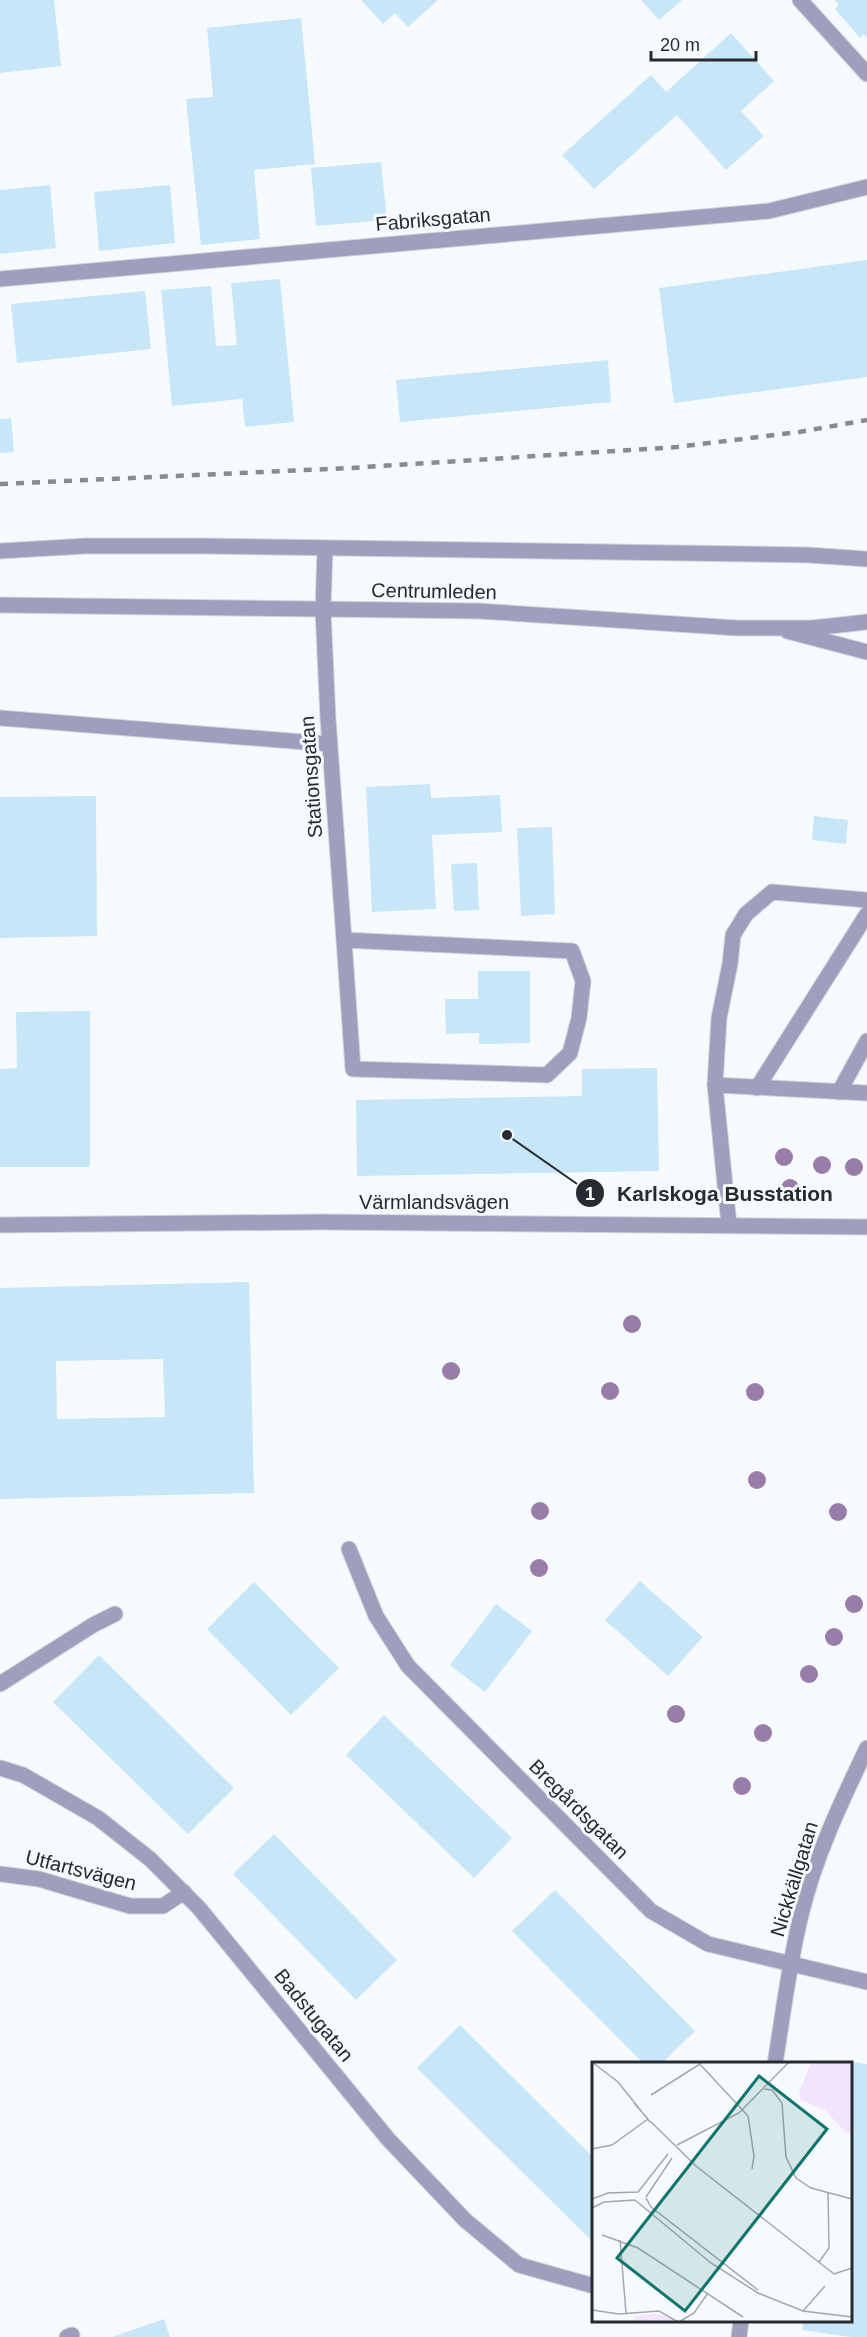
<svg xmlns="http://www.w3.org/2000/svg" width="867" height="2337" font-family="Arial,sans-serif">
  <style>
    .building { fill: #c7e7f8; fill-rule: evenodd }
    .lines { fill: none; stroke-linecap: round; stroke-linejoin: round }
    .service-casing { stroke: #d2d5d8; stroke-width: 17 }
    .minor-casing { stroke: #d2d5d8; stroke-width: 17 }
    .tertiary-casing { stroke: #d2d5d8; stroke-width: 17 }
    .service { stroke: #9f9ebe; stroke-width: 15 }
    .minor { stroke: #9f9ebe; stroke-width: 15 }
    .tertiary { stroke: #9f9ebe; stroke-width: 15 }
    .rail { stroke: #878b8f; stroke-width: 4.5; stroke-dasharray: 8 8; stroke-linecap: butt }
    .tree { fill: #997da9 }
    .labels { text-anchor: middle; stroke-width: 6; stroke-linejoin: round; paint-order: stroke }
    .street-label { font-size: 20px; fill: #272b31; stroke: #f7fafd }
    .inset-road { fill: none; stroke: #a4a7ab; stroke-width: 1.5 }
    .view { fill: #0f766e; fill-opacity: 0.15; stroke: #0f766e; stroke-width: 3 }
    .inset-edge { fill: none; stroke: #272b31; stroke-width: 3 }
    .leader { fill: none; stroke: #272b31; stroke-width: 2 }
    .callout-dot { fill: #272b31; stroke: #f7fafd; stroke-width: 2 }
    .mark-label { font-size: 18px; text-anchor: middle; font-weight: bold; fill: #fff }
    .callout-label { font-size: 21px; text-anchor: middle; font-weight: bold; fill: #272b31; stroke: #f7fafd; stroke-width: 6; stroke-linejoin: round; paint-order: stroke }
  </style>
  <rect width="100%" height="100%" fill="#f7fafd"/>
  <!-- building -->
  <g class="building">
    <path d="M0,0H54L61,66L0,73Z"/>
    <path d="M361,0H438L408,27L395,13L383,24Z"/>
    <path d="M641,0H682L659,20Z"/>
    <path d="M835,0H867V38L864,34L860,38L835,9L839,5Z"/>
    <path d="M301,18L315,164L254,170L260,239L201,245L186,99L213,97L207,28Z"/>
    <path d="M731,33L774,81L741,111L764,136L726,170L677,115L594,189L562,155L651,75L666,92Z"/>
    <path d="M381,162L387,220L316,226L311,168Z"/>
    <path d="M50,185L56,248L0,254V190Z"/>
    <path d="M170,185L175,243L99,251L94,192Z"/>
    <path d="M867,260V377L674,403L659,288Z"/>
    <path d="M280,279L294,422L245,427L242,399L172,406L161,290L211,286L216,346L237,345L231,283Z"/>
    <path d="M145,291L151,349L17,363L11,304Z"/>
    <path d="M608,360L611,402L400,422L396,380Z"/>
    <path d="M11,418L14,452L0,453V419Z"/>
    <path d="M430,784L431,798L500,795L502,832L432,835L436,909L372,912L366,787Z"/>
    <path d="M96,796L97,936L0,938V797Z"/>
    <path d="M814,816L848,820L846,844L812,840Z"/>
    <path d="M552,827L555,914L521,916L517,828Z"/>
    <path d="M477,863L479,910L454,911L451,864Z"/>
    <path d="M478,971H530V1043L479,1044V1033L446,1034L445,999H478Z"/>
    <path d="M90,1011V1167H0V1069L17,1068L16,1012Z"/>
    <path d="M657,1068L659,1171L357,1176L356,1100L582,1096V1069Z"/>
    <path d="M249,1282L254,1493L0,1499V1288ZM163,1359L165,1417L57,1419L56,1361Z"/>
    <path d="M640,1581L703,1637L668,1676L605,1620Z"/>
    <path d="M254,1582L339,1668L291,1715L207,1629Z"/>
    <path d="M496,1604L532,1631L485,1692L450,1665Z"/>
    <path d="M99,1655L234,1788L188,1834L53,1702Z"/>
    <path d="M384,1715L512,1838L474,1878L346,1755Z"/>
    <path d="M274,1834L397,1960L356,2000L233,1874Z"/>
    <path d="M555,1890L695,2031L661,2064H644L512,1931Z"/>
    <path d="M460,2025L594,2158V2243L417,2068Z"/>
    <path d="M852,2062L867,2064V2337H850L802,2330L804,2320H850Z"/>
    <path d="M164,2319L170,2337H112Z"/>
  </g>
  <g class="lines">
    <defs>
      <g id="service">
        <path d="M323,610L328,719L344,940"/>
        <path d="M787,631L867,652"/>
        <path d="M0,718L329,744"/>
        <path d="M344,940L572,951L583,981L579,1018L570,1053L547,1075L353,1069Z"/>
        <path d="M715,1085L867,1093"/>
        <path d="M757,1088L867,914"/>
        <path d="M839,1092L867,1041"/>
        <path d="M729,1225L715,1085L719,1018L730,964L733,935L746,914L772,892L867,900"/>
        <path d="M0,1684L93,1625L115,1614"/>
        <path d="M0,1874L39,1879L130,1906H163L184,1892"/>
        <path d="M67,2337L72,2335"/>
      </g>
      <g id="minor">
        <path d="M800,0L867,74"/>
        <path d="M0,279L769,211L867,187"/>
        <path d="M349,1549L376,1616L408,1666L651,1911L708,1944L867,1982"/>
        <path d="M0,1768L23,1775L98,1818L150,1859L199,1908L388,2139L465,2220L519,2265L594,2286"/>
        <path d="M775,2064C783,2014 789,1964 801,1915C815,1857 841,1802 867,1748"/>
        <path d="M739,2337L741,2320"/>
      </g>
      <g id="tertiary">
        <path d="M0,551L86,546H202L808,555L867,559"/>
        <path d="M0,605L478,611L737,628H812L867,622"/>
        <path d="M323,610L325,548"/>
        <path d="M0,1225L321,1222L867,1227"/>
      </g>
    </defs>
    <!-- service casing -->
    <use href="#service" class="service-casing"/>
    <!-- minor casing -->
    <use href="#minor" class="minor-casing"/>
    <!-- tertiary casing -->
    <use href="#tertiary" class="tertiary-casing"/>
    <!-- service -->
    <use href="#service" class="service"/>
    <!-- minor -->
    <use href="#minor" class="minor"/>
    <!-- tertiary -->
    <use href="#tertiary" class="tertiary"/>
    <!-- rail -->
    <path class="rail" d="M0,484L350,468L677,447L799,432L867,420"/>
  </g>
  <!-- trees -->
  <g class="tree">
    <circle cx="784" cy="1157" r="9"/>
    <circle cx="822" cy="1165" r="9"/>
    <circle cx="854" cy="1167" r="9"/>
    <circle cx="790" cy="1188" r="9"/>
    <circle cx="632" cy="1324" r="9"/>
    <circle cx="451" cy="1371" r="9"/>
    <circle cx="610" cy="1391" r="9"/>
    <circle cx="755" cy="1392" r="9"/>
    <circle cx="757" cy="1480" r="9"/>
    <circle cx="540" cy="1511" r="9"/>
    <circle cx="838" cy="1512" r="9"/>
    <circle cx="539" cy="1568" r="9"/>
    <circle cx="854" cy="1604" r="9"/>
    <circle cx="834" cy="1637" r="9"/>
    <circle cx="809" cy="1674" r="9"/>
    <circle cx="676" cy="1714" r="9"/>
    <circle cx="763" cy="1733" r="9"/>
    <circle cx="742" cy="1786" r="9"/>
  </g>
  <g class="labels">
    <!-- street labels -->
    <g class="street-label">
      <text transform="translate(433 219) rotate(-5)" y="7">Fabriksgatan</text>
      <text transform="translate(434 591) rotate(1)" y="7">Centrumleden</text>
      <text transform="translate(311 777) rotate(-94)" y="7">Stationsgatan</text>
      <text x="434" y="1209">Värmlandsvägen</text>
      <text transform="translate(579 1809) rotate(45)" y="7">Bregårdsgatan</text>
      <text transform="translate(81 1870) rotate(14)" y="7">Utfartsvägen</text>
      <text transform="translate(794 1879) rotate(-73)" y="7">Nickkällgatan</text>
      <text transform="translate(314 2015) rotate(51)" y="7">Badstugatan</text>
    </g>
  </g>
  <!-- overview -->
  <g transform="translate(592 2062)">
    <rect width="260" height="260" fill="#f7fafd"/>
    <path d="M219,0H259V71L253,70L233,48L209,38L207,31ZM59,252L70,253L82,259L42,260L43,254Z" fill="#f3e3fd"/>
    <path class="inset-road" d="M0,0L26,20L58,60M106,0L156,54L162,94L160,107M172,27L180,28L190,41L194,95L204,116L219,126L260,137M59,33L108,2M42,41L56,57M58,59L104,104L242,212L260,206M85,83L147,51L197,0M0,87L20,83L56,57M54,135L80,96M54,136L59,145L166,228M0,137L16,131L46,130L76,92M43,138L119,201L166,231L211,249L260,255M0,146L12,140L43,138M10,173L46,186L151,255M28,178L34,251M227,200L237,186L236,130M0,248L27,252L67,249L86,260M211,249L233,224M87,260L102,251L116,231"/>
    <path class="view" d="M167,14L235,67L93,249L25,196Z"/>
    <rect width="260" height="260" class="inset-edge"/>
  </g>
  <!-- callouts -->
  <path class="leader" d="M507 1135L590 1193"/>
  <g class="callout-dot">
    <circle cx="507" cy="1135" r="6"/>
    <circle cx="590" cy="1193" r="15"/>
  </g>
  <g class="mark-label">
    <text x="590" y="1200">1</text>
  </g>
  <g class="callout-label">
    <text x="725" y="1201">Karlskoga Busstation</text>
  </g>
  <!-- scale -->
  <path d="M651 51v9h105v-9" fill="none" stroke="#272b31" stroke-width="3"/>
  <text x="660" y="51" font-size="18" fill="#272b31" stroke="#f7fafd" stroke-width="4.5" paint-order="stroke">20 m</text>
</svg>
